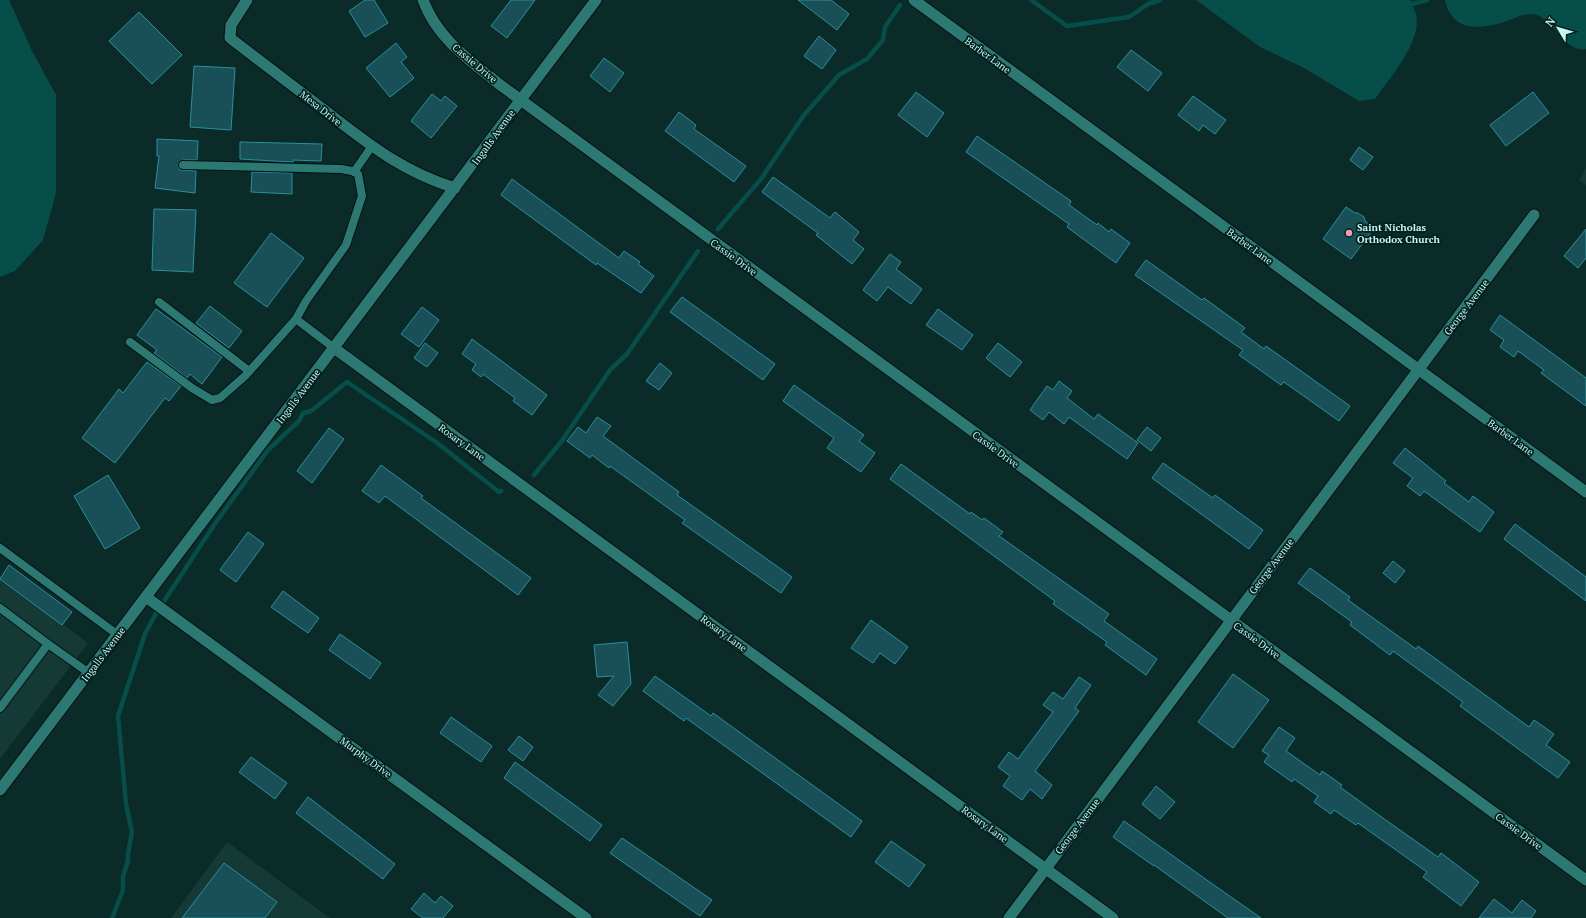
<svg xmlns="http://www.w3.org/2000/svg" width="1586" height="918" font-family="'PT Serif',serif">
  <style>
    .built { fill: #153935 }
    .water { fill: #064e49 }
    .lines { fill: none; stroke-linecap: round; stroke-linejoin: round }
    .stream { stroke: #064e49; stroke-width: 4.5 }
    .building { fill: #194f56; stroke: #27919e }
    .service-casing { stroke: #051110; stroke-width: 10 }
    .minor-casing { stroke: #051110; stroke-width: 13 }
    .tertiary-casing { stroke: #051110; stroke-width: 13 }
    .service { stroke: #2c7872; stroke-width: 8 }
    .minor { stroke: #2c7872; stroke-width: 11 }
    .tertiary { stroke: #2c7872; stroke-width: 11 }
    .poi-dot { fill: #f39aab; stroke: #02221f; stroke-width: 1.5 }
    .labels { text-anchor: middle; stroke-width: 3.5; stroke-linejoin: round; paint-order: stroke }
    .street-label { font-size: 10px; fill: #c8f5f0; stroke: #02221f }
    .poi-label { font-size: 10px; font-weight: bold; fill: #c8f5f0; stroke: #02221f; text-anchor: start }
  </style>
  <rect width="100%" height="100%" fill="#0b2b29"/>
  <!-- built -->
  <g class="built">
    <path d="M1586,168V185L1579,180Z"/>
    <path d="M0,577L88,643L0,759Z"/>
    <path d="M227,842L330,918H171Z"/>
  </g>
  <!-- water -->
  <g class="water">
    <path d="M0,0H9L32,51L56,95V193L43,240L15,271L0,277Z"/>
    <path d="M1196,0H1411C1412,5 1415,10 1416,14C1423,40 1389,79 1375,99L1359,101L1304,68L1260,47Z"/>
    <path d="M1445,0H1586V49C1565,54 1552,14 1531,14C1521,14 1511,20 1501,23C1475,30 1452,30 1445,0Z"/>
  </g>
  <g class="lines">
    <!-- stream -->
    <g class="stream">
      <path d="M1031,0L1067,26L1129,17L1148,4L1160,0"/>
      <path d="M1412,4L1427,0"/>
      <path d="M718,229L761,179L804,115L839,75L867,59L883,40L885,27L900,5"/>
      <path d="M534,475L561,442L610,370L627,354L698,251"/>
      <path d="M112,918L123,890V876L128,861V854L132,832L126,804L118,716L145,634L155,615L214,525L268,450L299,421L303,413L311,411L347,382L436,442L499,492L501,491"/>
    </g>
  </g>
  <!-- building -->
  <g class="building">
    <path d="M365,0H374L388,23L365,37L349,11Z"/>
    <path d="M511,0H535L507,38L491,26Z"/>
    <path d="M798,0H831L849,14L837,30Z"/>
    <path d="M139,12L182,55L152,84L109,41Z"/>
    <path d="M819,36L836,50L822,69L804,56Z"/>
    <path d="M396,43L407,57L401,62L414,78L390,97L366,68Z"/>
    <path d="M1131,50L1162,73L1148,91L1117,67Z"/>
    <path d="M604,58L624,73L610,92L590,76Z"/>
    <path d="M194,66L235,68L231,130L190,127Z"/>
    <path d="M916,92L944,113L927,137L898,115Z"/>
    <path d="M1533,92L1549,113L1506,146L1490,125Z"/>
    <path d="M432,94L441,101L445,96L457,106L431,138L411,121Z"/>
    <path d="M1193,96L1226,120L1215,134L1203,125L1199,131L1178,115Z"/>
    <path d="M679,112L696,125L694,129L746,166L734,182L665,131Z"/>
    <path d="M977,136L1071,201L1069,205L1097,225L1098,223L1109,232L1111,229L1130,243L1116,263L1067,227L1069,224L966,152Z"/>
    <path d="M157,139L198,141L197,160H183L178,164L180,170L196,171L195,193L155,188L159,156H157Z"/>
    <path d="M240,142L322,144L321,161L293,160V162L240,159Z"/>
    <path d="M1359,147L1373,157L1363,170L1350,160Z"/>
    <path d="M252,172L292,173V194L251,192Z"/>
    <path d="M773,177L830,218L835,212L859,232L853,240L864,249L852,264L816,235L818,233L762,192Z"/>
    <path d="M512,179L619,258L624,251L640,262L638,264L654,276L641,293L597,263L596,265L501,195Z"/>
    <path d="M1346,207L1355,213H1358L1364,217L1365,221L1374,228L1351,259L1323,239Z"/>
    <path d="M154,209L196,210L193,272L152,270Z"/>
    <path d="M1586,229V258L1578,268L1564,256Z"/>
    <path d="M271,233L304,258L267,307L234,283Z"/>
    <path d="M890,254L901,262L896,269L922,289L911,304L888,287L877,301L863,290Z"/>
    <path d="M1146,260L1202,300L1204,298L1245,328L1241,332L1264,349L1266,346L1350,406L1339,421L1284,382L1281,385L1239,355L1243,350L1135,275Z"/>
    <path d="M682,297L775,364L763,380L670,312Z"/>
    <path d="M210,306L242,331L229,348L196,323Z"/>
    <path d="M422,307L439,320L419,347L401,334Z"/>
    <path d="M156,309L222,357L202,384L190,374L187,378L154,353L157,350L137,335Z"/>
    <path d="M938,309L973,335L962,350L926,325Z"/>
    <path d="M1500,315L1586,378V406L1541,373L1544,370L1518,351L1514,357L1500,347L1504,340L1490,330Z"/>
    <path d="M472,339L547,395L532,415L513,401L515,398L483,374L481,377L472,370L476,364L462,354Z"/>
    <path d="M425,343L438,353L427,367L414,358Z"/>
    <path d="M998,343L1022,362L1010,377L986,358Z"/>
    <path d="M147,362L181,386L169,401L165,398L115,463L82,438L119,389L123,393Z"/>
    <path d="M660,363L672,373L659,390L646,381Z"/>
    <path d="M1059,381L1072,391L1067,398L1094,419L1098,414L1138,443L1127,459L1069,417L1064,424L1049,412L1043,420L1030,410L1047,386L1053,390Z"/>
    <path d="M794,385L864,435L859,441L875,453L861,472L827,448L834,438L783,401Z"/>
    <path d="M597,417L611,426L603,436L679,492L677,495L792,577L781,593L682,523L685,520L610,466L609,468L592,455L590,458L567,441L578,427L586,433Z"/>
    <path d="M1147,427L1161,438L1151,451L1137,440Z"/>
    <path d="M329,428L344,439L312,483L297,471Z"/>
    <path d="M1405,448L1446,481L1444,483L1469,502L1473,496L1494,512L1480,532L1424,491L1420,496L1407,486L1413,478L1393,463Z"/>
    <path d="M1163,463L1213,498L1215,495L1263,530L1249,549L1152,478Z"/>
    <path d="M901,464L970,514L971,512L982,520L984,518L1003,532L999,536L1109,614L1104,621L1157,659L1146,675L1105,645L1107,642L1053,604L1055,601L890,479Z"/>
    <path d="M381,465L423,496L421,498L531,578L518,595L385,496L379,503L362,491Z"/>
    <path d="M108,475L140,528L105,549L74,496Z"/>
    <path d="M1515,524L1586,577V601L1504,539Z"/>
    <path d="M248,532L264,544L236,582L220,570Z"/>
    <path d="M1393,561L1405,571L1395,583L1383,573Z"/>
    <path d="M9,565L72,612L62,625L0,579Z"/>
    <path d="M1310,568L1350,597L1348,600L1416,649L1418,646L1529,727L1534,720L1554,734L1546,745L1570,762L1558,778L1460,706L1463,702L1393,651L1390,655L1350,625L1352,622L1298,583Z"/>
    <path d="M283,591L319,618L308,633L271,607Z"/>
    <path d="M871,620L908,647L895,664L880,653L873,663L851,648Z"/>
    <path d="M340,634L381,663L370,679L329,650Z"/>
    <path d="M627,642L631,684L613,706L598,695L614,676L597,677L594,645Z"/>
    <path d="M1233,674L1269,700L1233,748L1198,722Z"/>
    <path d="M655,676L711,716L713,713L862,821L851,837L686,718L684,721L643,691Z"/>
    <path d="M1079,677L1091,685L1075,708L1079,711L1035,771L1052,785L1042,799L1030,789L1022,800L1003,786L1010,776L998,767L1009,752L1018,759L1053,712L1043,705L1053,692L1063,699Z"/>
    <path d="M451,717L492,746L481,762L440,733Z"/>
    <path d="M1279,727L1295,738L1286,751L1320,775L1322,771L1342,785L1340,787L1380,816L1438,857L1441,853L1479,882L1461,906L1423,877L1427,872L1358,823L1356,825L1334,810L1331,814L1314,802L1318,796L1294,779L1292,782L1264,762L1269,755L1262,751Z"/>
    <path d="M519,736L533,747L523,761L508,750Z"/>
    <path d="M251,757L287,783L275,799L239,772Z"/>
    <path d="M515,762L602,825L590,841L504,778Z"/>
    <path d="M1156,786L1175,802L1160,819L1142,804Z"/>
    <path d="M308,797L395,864L383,879L296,813Z"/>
    <path d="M1124,821L1211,883L1261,918H1228L1154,865V866L1113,837Z"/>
    <path d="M622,838L712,900L700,916L610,853Z"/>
    <path d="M891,841L925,865L909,887L875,862Z"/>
    <path d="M224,863L277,902L265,918H182Z"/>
    <path d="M424,893L435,903L441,896L453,906L443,918H423L411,909Z"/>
    <path d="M1494,899L1512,913L1522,900L1536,911L1531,918H1479Z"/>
  </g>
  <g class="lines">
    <defs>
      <g id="service">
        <path d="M183,165L341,169L352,171L358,174L362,196L346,245L306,301L296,319L334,348"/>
        <path d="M354,172L372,146"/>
        <path d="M159,302L249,371"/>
        <path d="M130,342L192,388L212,400L220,398L245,376L296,319"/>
        <path d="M0,548L118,635"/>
        <path d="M0,608L48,644L0,708"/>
        <path d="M48,644L89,673"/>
      </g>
      <g id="minor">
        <path d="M247,0L231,25L230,38C261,62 292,85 323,109C367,143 401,171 455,188"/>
        <path d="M423,0C437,38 469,60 499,84L1586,880"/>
        <path d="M914,0L1586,492"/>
        <path d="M334,348L1113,918"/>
        <path d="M146,597L586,918"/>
        <path d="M1009,918L1534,215"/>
      </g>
      <path id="tertiary" d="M0,790L596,0"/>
    </defs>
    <!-- service casing -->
    <use href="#service" class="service-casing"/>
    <!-- minor casing -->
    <use href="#minor" class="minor-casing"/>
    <!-- tertiary casing -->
    <use href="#tertiary" class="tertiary-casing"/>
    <!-- service -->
    <use href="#service" class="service"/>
    <!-- minor -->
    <use href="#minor" class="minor"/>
    <!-- tertiary -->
    <use href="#tertiary" class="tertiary"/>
  </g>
  <!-- markers -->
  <circle class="poi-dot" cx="1349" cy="233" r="4"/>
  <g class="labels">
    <!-- street labels -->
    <g class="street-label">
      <text transform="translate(988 55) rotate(36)" y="4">Barber Lane</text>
      <text transform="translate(475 63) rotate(40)" y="4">Cassie Drive</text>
      <text transform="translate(321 108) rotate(38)" y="4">Mesa Drive</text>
      <text transform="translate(493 137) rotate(-54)" y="4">Ingalls Avenue</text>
      <text transform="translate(1250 246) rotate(36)" y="4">Barber Lane</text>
      <text transform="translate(734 257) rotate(36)" y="4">Cassie Drive</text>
      <text transform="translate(1466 307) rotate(-53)" y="4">George Avenue</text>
      <text transform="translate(298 396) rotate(-53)" y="4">Ingalls Avenue</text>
      <text transform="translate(1511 437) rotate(36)" y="4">Barber Lane</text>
      <text transform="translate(462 442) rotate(36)" y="4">Rosary Lane</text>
      <text transform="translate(996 449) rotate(36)" y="4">Cassie Drive</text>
      <text transform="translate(1271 566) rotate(-53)" y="4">George Avenue</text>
      <text transform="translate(724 633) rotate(36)" y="4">Rosary Lane</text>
      <text transform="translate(1257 640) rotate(36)" y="4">Cassie Drive</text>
      <text transform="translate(103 654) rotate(-53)" y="4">Ingalls Avenue</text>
      <text transform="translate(366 757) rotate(36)" y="4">Murphy Drive</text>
      <text transform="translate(985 824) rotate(36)" y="4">Rosary Lane</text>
      <text transform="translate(1077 826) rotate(-53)" y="4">George Avenue</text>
      <text transform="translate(1519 831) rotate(36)" y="4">Cassie Drive</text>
    </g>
    <!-- poi labels -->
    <g class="poi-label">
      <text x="1357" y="231">Saint Nicholas<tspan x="1357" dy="12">Orthodox Church</tspan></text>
    </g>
  </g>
  <!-- north arrow -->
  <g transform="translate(1558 28) rotate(308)" stroke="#02221f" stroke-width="3" paint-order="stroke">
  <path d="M0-3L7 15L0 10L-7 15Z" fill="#c8f5f0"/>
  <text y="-6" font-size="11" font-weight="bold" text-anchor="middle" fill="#c8f5f0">N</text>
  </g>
</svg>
